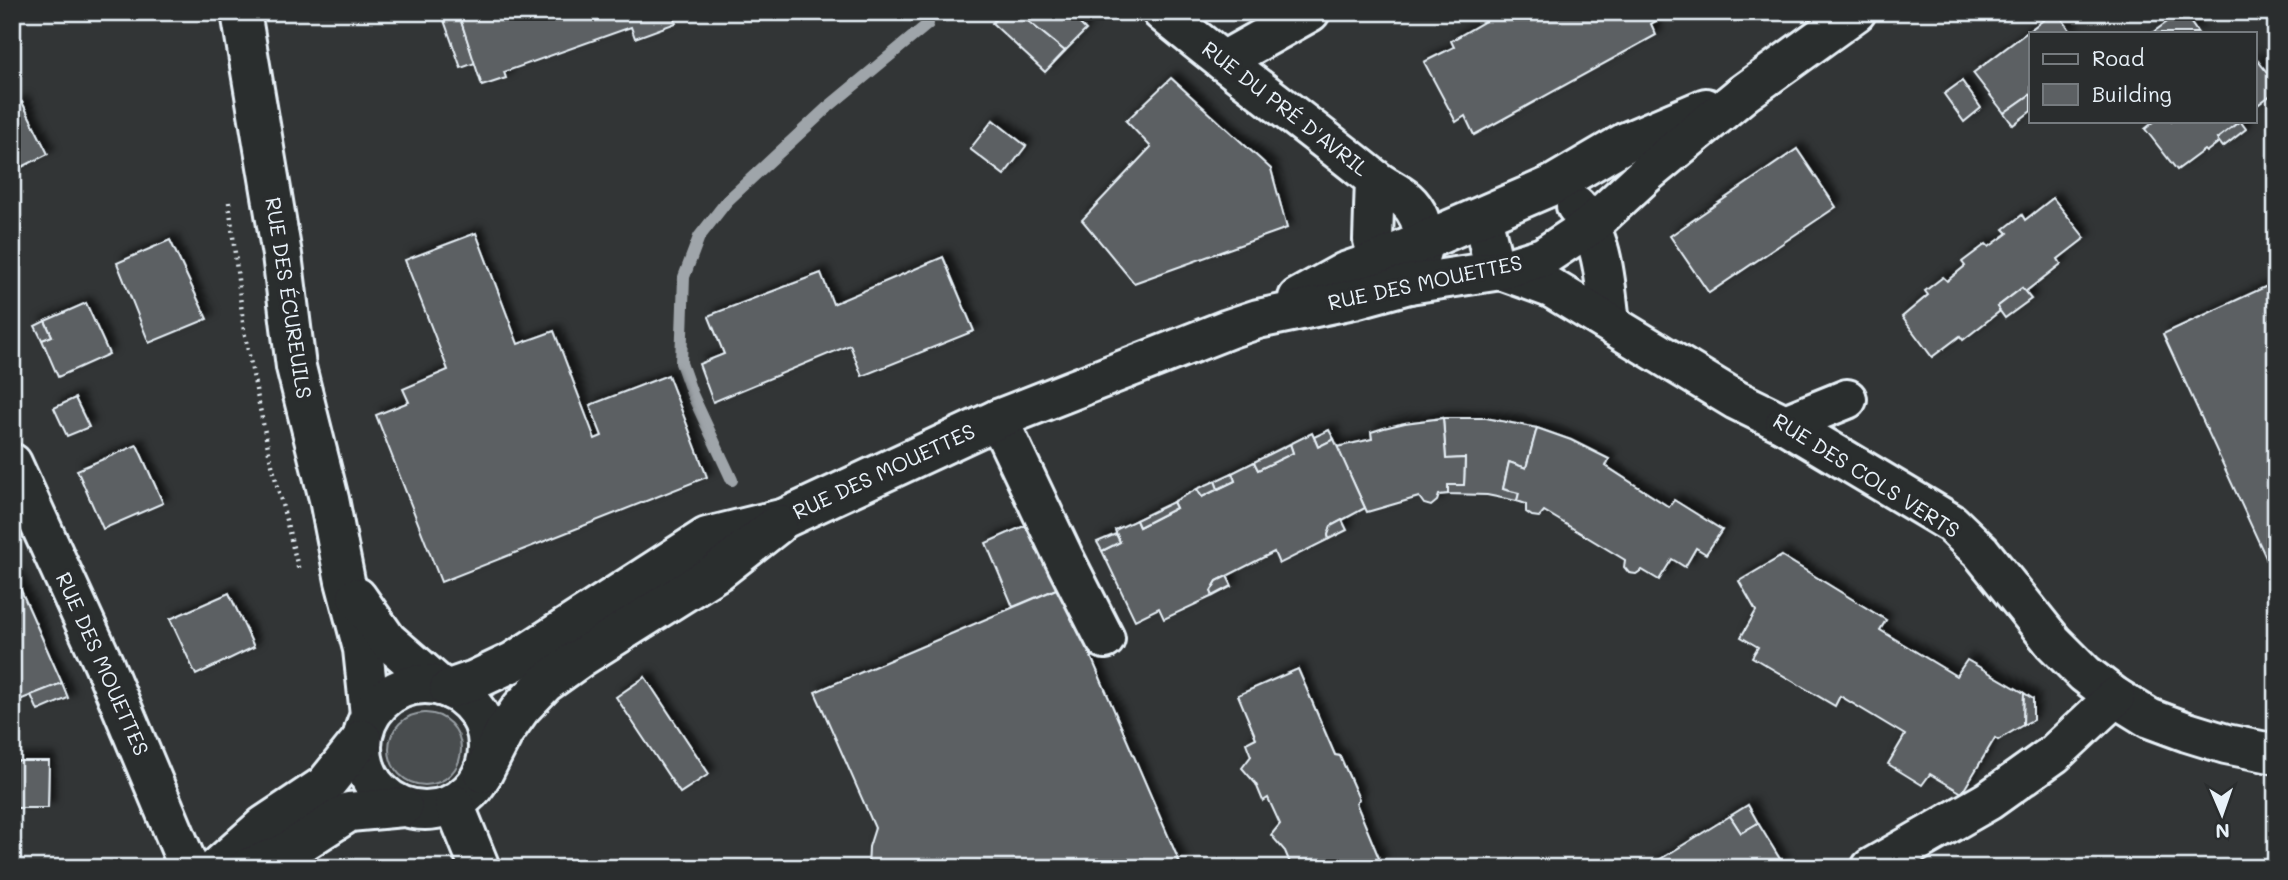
<svg xmlns="http://www.w3.org/2000/svg" width="2288" height="880" font-family="Mali,sans-serif">
  <style>
    .green { fill: #494d4f; stroke: #989fa4; stroke-width: 2 }
    .lines { fill: none; stroke-linecap: round; stroke-linejoin: round }
    .stream { stroke: #9fa5aa; stroke-width: 12 }
    .building { fill: #5c6063; stroke: #e8f1f8; stroke-width: 2; filter: url(#shadow) }
    .minor-casing { stroke: #e8f1f8; stroke-width: 44 }
    .path { stroke: #e8f1f8; stroke-width: 4.5; stroke-dasharray: 2 5; stroke-linecap: butt }
    .minor { stroke: #2a2d2e; stroke-width: 38 }
    .labels { text-anchor: middle; stroke-width: 7; stroke-linejoin: round; paint-order: stroke }
    .street-label { font-size: 21px; fill: #e8f1f8; stroke: #2a2d2e }
  </style>
  <defs>
    <filter id="shadow"><feDropShadow dx="6" dy="-6" stdDeviation="3.5" flood-color="#0009"/></filter>
  </defs>
  <rect width="100%" height="100%" fill="#323536"/>
  <filter id="ink" filterUnits="userSpaceOnUse"><feTurbulence type="fractalNoise" baseFrequency=".0143" numOctaves="2"/><feDisplacementMap in="SourceGraphic" scale="14" xChannelSelector="R" yChannelSelector="G"/><feConvolveMatrix kernelMatrix="1 2 1 2 8 2 1 2 1" color-interpolation-filters="sRGB"/></filter>
  <g filter="url(#ink)">
    <!-- green -->
    <circle class="green" cx="425" cy="749" r="36"/>
    <g class="lines">
      <!-- stream -->
      <path class="stream" d="M732,480L692,394L681,363L684,277L699,237L727,201L828,107L928,24"/>
    </g>
    <!-- building -->
    <g class="building">
      <path d="M441,12H458L475,63L461,68Z"/>
      <path d="M458,12H672L676,23L635,38L631,27L504,72L506,78L482,86Z"/>
      <path d="M1003,12H1017L1065,51L1045,72L992,23Z"/>
      <path d="M1017,12H1068L1086,30L1065,51Z"/>
      <path d="M1501,12H1671L1651,24L1656,35L1474,135L1465,116L1456,122L1424,62L1454,47L1451,41Z"/>
      <path d="M2054,12H2057L2072,33H2031V94L2004,113L1973,73Z"/>
      <path d="M2183,12L2198,33H2152L2181,12Z"/>
      <path d="M2255,57L2276,84V91L2255,107Z"/>
      <path d="M1171,78L1271,169L1287,228L1134,283L1082,220L1151,147L1126,121Z"/>
      <path d="M1962,81L1981,108L1964,122L1944,94Z"/>
      <path d="M2031,94V111L2013,125L2004,113Z"/>
      <path d="M22,102L48,154L12,172V107Z"/>
      <path d="M993,120L1026,146L1004,175L970,149Z"/>
      <path d="M2155,121H2240L2217,139L2219,142L2206,152L2204,150L2177,170L2145,129Z"/>
      <path d="M2240,121L2246,129L2223,147L2217,139Z"/>
      <path d="M1797,149L1836,207L1709,293L1670,236Z"/>
      <path d="M2053,198L2085,238L2058,259L2061,264L2025,292L2022,288L1997,307L2000,311L1963,340L1960,336L1932,357L1902,317L1928,295L1925,291L1943,277L1947,281L1965,266L1962,262L1986,244L1989,247L2008,233L2004,229L2022,215L2025,220Z"/>
      <path d="M476,233L518,344L554,331L595,439L602,436L590,405L668,375L707,477L441,582L376,415L409,402L403,389L448,370L405,260Z"/>
      <path d="M170,240L207,319L149,343L117,263Z"/>
      <path d="M943,257L974,331L862,376L850,345L713,402L699,364L724,354L709,317L710,315L821,273L833,304Z"/>
      <path d="M2267,286L2276,304V556L2267,560L2163,334Z"/>
      <path d="M2022,288L2031,299L2005,318L1997,307Z"/>
      <path d="M86,303L109,354L58,377L42,340L52,336L45,321Z"/>
      <path d="M45,321L52,336L42,340L35,326Z"/>
      <path d="M75,398L89,427L67,436L54,408Z"/>
      <path d="M1443,418H1486L1537,428L1526,468L1509,462L1503,489L1519,493L1517,501L1487,495L1448,494V485H1464L1465,458L1446,459Z"/>
      <path d="M1443,418L1446,459L1465,458L1464,485H1448V494L1439,495L1437,501L1431,506L1424,504L1419,497L1367,512L1337,447L1372,439L1371,432L1384,428L1405,423Z"/>
      <path d="M1537,428L1571,440L1609,459L1606,466L1669,507L1674,500L1722,530L1706,554L1696,548L1685,567L1672,559L1659,580L1642,570L1636,574L1629,573L1624,567L1625,560L1544,511L1539,517L1532,516L1526,512V504L1517,501L1519,493L1503,489L1509,462L1526,468Z"/>
      <path d="M1329,430L1334,439L1318,447L1314,437Z"/>
      <path d="M1312,433L1318,447L1334,439L1365,508L1331,526L1328,535L1329,539L1279,564L1274,552L1217,581L1211,591L1213,596L1164,619L1159,608L1135,620L1102,551L1120,542L1115,530L1136,520L1139,527L1176,508L1173,502L1197,489L1202,497L1235,481L1232,473L1254,462L1258,470L1293,453L1290,444Z"/>
      <path d="M1290,444L1293,453L1258,470L1254,462Z"/>
      <path d="M137,445L163,503L103,529L77,470Z"/>
      <path d="M1232,473L1235,481L1218,489L1215,481Z"/>
      <path d="M1215,481L1218,489L1202,497L1197,489Z"/>
      <path d="M1173,502L1176,508L1139,527L1136,520Z"/>
      <path d="M1342,520L1347,530L1329,539L1328,535L1331,526Z"/>
      <path d="M1033,522L1061,587L1013,607L986,543Z"/>
      <path d="M1116,534L1120,542L1102,551L1097,542Z"/>
      <path d="M1782,556L1886,620L1880,630L1956,676L1967,660L2024,693L2023,725L1998,740L1995,738L1962,793L1930,774L1922,785L1888,764L1905,735L1840,696L1835,706L1752,657L1758,647L1741,637L1756,611L1739,581Z"/>
      <path d="M12,570L62,683L12,703V668L17,667L12,656Z"/>
      <path d="M1227,576L1232,586L1213,596L1211,591L1217,581Z"/>
      <path d="M1061,587L1182,868H868L869,847L875,828L815,692Z"/>
      <path d="M229,593L254,647L196,675L170,619Z"/>
      <path d="M1298,669L1335,755L1340,756L1359,799L1356,803L1381,863L1371,868H1313L1310,860L1292,868L1285,851L1271,835L1280,824L1268,798L1263,801L1256,784L1242,768L1251,756L1246,743L1256,738L1238,695Z"/>
      <path d="M645,677L709,774L680,793L616,697Z"/>
      <path d="M62,683L68,698L38,711L31,695Z"/>
      <path d="M2024,693L2033,699V720L2023,725Z"/>
      <path d="M12,761H49L48,808H12Z"/>
      <path d="M1748,805L1758,823L1741,833L1730,816Z"/>
      <path d="M1730,816L1741,833L1758,823L1783,864L1777,868H1646Z"/>
    </g>
    <g class="lines">
      <defs>
        <g id="minor">
          <path d="M241,12L282,255L296,367L329,499L345,581L363,649L370,715"/>
          <path d="M1162,12C1230,69 1303,121 1372,177C1390,192 1409,194 1419,218C1429,243 1418,260 1409,284L1380,260L1373,240L1375,179"/>
          <path d="M1223,61L1310,12"/>
          <path d="M1576,206C1604,237 1605,283 1610,323"/>
          <path d="M1485,216V229L1492,258L1501,270L1551,288L1736,400L1785,424L1951,523L1981,552L2053,642L2085,674L2115,697L2149,718L2187,732L2226,744L2276,754"/>
          <path d="M1298,298L1345,272L1380,260L1551,186L1626,142L1706,108"/>
          <path d="M998,419L1063,556L1105,639"/>
          <path d="M1785,424L1847,399"/>
          <path d="M12,463L105,667L189,868"/>
          <path d="M357,597L387,640L440,686"/>
          <circle cx="425" cy="747" r="63"/>
          <path d="M449,689L475,680L513,662L707,537L785,518L998,419L1228,329L1258,319L1354,299L1409,284L1501,270L1543,257L1591,225L1646,174L1744,93L1856,12"/>
          <path d="M483,773L504,732L521,708L545,683L580,658L718,571L778,524"/>
          <path d="M454,804L480,868"/>
          <path d="M217,868L265,825L325,785L362,739"/>
          <path d="M247,868L282,855L349,812L403,807"/>
          <path d="M1871,868L1988,801L2054,754L2115,697"/>
        </g>
      </defs>
      <!-- minor casing -->
      <use href="#minor" class="minor-casing"/>
      <!-- path -->
      <path class="path" d="M229,202L244,331L270,457L299,571"/>
      <!-- minor -->
      <use href="#minor" class="minor"/>
    </g>
  </g>
  <g class="labels">
    <!-- street labels -->
    <g class="street-label">
      <text transform="translate(1285 109) rotate(38)" y="7">RUE DU PRÉ D'AVRIL</text>
      <text transform="translate(1425 283) rotate(-12)" y="7">RUE DES MOUETTES</text>
      <text transform="translate(288 298) rotate(81)" y="7">RUE DES ÉCUREUILS</text>
      <text transform="translate(884 472) rotate(-25)" y="7">RUE DES MOUETTES</text>
      <text transform="translate(1866 476) rotate(32)" y="7">RUE DES COLS VERTS</text>
      <text transform="translate(102 664) rotate(66)" y="7">RUE DES MOUETTES</text>
    </g>
  </g>
  <!-- margin -->
  <rect width="2288" height="880" fill="none" stroke="#2a2d2e" stroke-width="42"/>
  <rect x="21" y="21" width="2246" height="838" fill="none" stroke="#e8f1f8" stroke-width="2.5" filter="url(#ink)"/>
  <!-- legend -->
  <rect x="2029" y="32" width="228" height="91" fill="#2a2d2e" stroke="#767b7f" stroke-width="2"/>
  <rect x="2043" y="54" width="35" height="10" fill="#2a2d2e" stroke="#767b7f" stroke-width="2"/>
  <text x="2092" y="66" font-size="21" fill="#e8f1f8">Road</text>
  <rect x="2043" y="84" width="35" height="21" fill="#5c6063" stroke="#767b7f" stroke-width="2"/>
  <text x="2092" y="102" font-size="21" fill="#e8f1f8">Building</text>
  <!-- north arrow -->
  <g transform="translate(2222 814) rotate(178)" stroke="#2a2d2e" stroke-width="5" paint-order="stroke">
  <path d="M0-5L12 26L0 18L-12 26Z" fill="#e8f1f8"/>
  <text y="-10" font-size="19" font-weight="bold" text-anchor="middle" fill="#e8f1f8">N</text>
  </g>
</svg>
